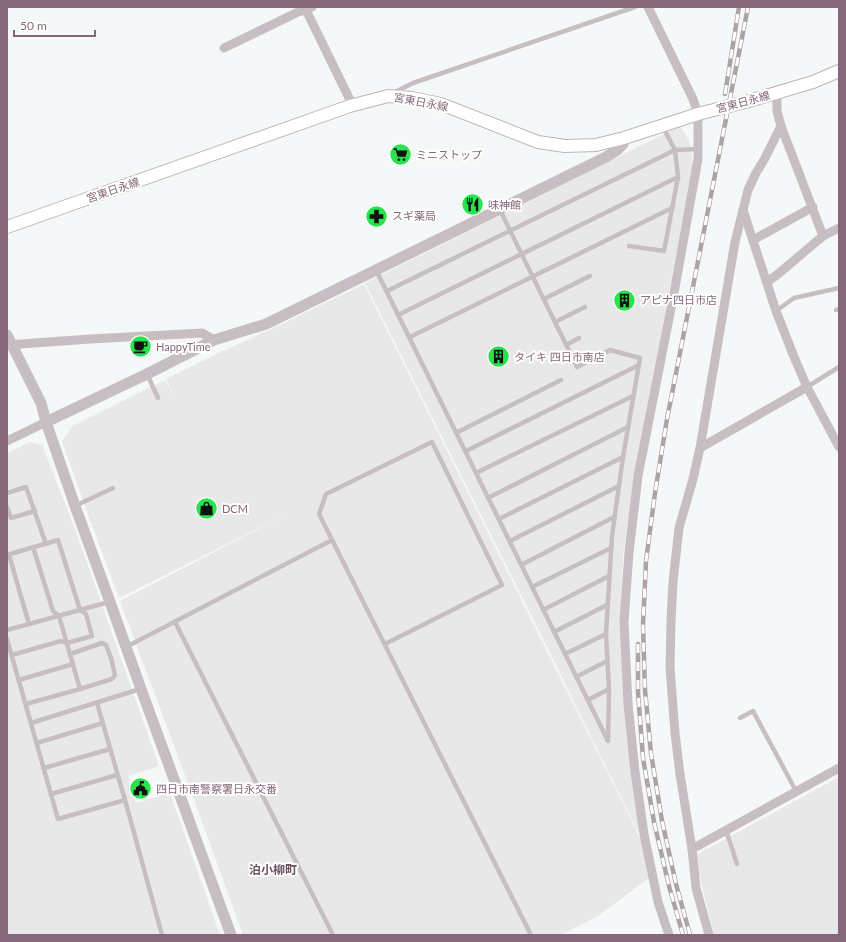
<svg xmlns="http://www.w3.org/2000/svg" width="846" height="942" font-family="Lato,'Noto Sans JP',sans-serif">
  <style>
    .built { fill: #e8e8e9 }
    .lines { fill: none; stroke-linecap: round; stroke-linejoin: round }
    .secondary-casing { stroke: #bdb3b9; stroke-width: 14 }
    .service { stroke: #c7bec3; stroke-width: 4.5 }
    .minor { stroke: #c7bec3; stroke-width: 9 }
    .tertiary { stroke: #c7bec3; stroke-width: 11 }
    .secondary { stroke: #fff; stroke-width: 12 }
    .rail-casing { stroke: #aea2a9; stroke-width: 4.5 }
    .rail { stroke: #fff; stroke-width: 3; stroke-dasharray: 9; stroke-linecap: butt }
    .labels { text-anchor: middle; stroke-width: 4; stroke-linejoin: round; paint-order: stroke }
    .street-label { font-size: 11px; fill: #866779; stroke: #fff }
    .poi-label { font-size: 11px; fill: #866779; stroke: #fff; text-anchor: start }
    .neighbourhood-label { font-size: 12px; font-weight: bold; fill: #6b5562; stroke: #fff }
  </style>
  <rect width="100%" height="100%" fill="#f5f8f8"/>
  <!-- built -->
  <g class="built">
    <path d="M680,126L690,142L693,166L671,281L631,500L623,556L621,625L640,824L638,832L552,657L365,283Z"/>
    <path d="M364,284L649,856L653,875L598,916L561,935H243L186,778L120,601L289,513L119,598L90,520L62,441L73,426L165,380L176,400L166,379L225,350L278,326Z"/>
    <path d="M31,442L42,445L75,529L159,766L128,776L136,803L170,793L220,935H7V453Z"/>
    <path d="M839,777V935H714L698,869L696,859L698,854Z"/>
  </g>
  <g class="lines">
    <defs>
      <path id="secondary" d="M7,227L350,106L388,96L412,98L441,104L538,142L565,146L596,145L624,138L698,114L749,101L813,82L839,71"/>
    </defs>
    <!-- secondary casing -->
    <use href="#secondary" class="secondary-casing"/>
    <!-- service -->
    <g class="service">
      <path d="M393,93L413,83L635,7"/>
      <path d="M663,127L675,150L698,149"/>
      <path d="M376,270L608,741L609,689L606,634L612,536L623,457L640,358L610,350L577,367L500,210"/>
      <path d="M387,291L675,150L678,177L664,251L629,246"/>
      <path d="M544,299L590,276"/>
      <path d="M836,310L839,309"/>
      <path d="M776,311L794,298L839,288"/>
      <path d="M398,315L678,177"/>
      <path d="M555,322L585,307"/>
      <path d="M410,337L672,208"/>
      <path d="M566,345L579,338"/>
      <path d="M147,374L158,398"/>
      <path d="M807,387L839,367"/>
      <path d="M456,433L561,380"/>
      <path d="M466,451L639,365"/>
      <path d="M476,473L633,396"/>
      <path d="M7,493L26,487L46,544"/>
      <path d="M488,498L628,427"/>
      <path d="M75,506L113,488"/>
      <path d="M7,507L11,518L35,511"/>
      <path d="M499,519L623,457"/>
      <path d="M510,541L619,486"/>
      <path d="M7,555L58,540L80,610L86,614L92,636L67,643L61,641L12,655"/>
      <path d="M9,555L29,624"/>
      <path d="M521,565L614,517"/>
      <path d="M532,587L611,548"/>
      <path d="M543,610L609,576"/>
      <path d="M175,622L333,935"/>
      <path d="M7,630L109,602"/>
      <path d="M554,632L607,605"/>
      <path d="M7,639L58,819L125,800L162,935"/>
      <path d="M385,644L502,585L432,442L326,494L319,514L531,935"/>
      <path d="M126,647L332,540"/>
      <path d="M70,654L102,643L106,645L111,658L115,675L112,679L80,689"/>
      <path d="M565,654L606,634"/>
      <path d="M576,677L607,661"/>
      <path d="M19,680L73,664"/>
      <path d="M588,700L609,689"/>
      <path d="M97,703L125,800"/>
      <path d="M26,704L80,689L59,616L53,611L33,547"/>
      <path d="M740,718L753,711L796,791"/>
      <path d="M31,723L140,689"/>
      <path d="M37,743L103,723"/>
      <path d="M44,768L110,749"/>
      <path d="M51,794L117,775"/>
      <path d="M726,830L737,864"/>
    </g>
    <!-- minor -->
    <g class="minor">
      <path d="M648,7L693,99L698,114V159L674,293L638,476L629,552L624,622L628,704L635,772L644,834L658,902L669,935"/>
      <path d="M306,10L353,106"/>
      <path d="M224,48L298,12L306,10L312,7"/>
      <path d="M781,126L823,236"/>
      <path d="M743,210L776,311L794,357L807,387L839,447"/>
      <path d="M753,240L813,207"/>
      <path d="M767,282L778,274L823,236L839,228"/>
      <path d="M7,345L90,339L202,333L214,340"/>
      <path d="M7,441L46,422"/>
      <path d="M700,448L807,387"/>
      <path d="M692,849L839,768"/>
      <path d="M709,935L696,888L692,849L680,774L675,733L670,667L671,621L673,582L679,528L693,479L700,448L735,242L748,190L756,173L765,158L781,126L777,111V93"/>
    </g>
    <!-- tertiary -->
    <g class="tertiary">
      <path d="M7,335L41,403L46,422L75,506L110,602L141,689L231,935"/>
      <path d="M46,422L147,374L214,340L266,324L606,157L617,150L623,144L624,138"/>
    </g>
    <!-- secondary -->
    <use href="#secondary" class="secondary"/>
    <defs>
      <g id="rail">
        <path d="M725,94L739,7"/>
        <path d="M638,644V692L643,758L654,822L669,886L683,935"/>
        <path d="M690,935L676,884L662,821L651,753L645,690L643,625L646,561L655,493L667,419L748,7"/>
      </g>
    </defs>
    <!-- rail casing -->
    <use href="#rail" class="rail-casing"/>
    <!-- rail -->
    <use href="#rail" class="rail"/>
  </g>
  <!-- icons -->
  <defs>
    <symbol id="supermarket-disc" viewBox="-11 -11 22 22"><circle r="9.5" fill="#29e34e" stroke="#fff"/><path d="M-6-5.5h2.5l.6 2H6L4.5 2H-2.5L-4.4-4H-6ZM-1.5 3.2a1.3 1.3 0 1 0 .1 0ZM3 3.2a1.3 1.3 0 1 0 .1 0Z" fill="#111"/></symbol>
    <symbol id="restaurant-disc" viewBox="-11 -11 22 22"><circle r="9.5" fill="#29e34e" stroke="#fff"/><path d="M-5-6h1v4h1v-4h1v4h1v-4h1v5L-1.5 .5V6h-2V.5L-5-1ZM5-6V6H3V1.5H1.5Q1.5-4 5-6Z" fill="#111"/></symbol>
    <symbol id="pharmacy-disc" viewBox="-11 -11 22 22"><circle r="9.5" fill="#29e34e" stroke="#fff"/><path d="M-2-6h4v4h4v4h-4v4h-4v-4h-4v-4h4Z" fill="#111"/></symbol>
    <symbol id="building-disc" viewBox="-11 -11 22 22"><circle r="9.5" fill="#29e34e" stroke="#fff"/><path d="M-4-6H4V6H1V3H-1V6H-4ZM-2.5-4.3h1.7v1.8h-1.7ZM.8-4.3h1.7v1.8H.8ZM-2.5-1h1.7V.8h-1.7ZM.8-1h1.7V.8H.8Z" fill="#111"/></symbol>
    <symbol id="cafe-disc" viewBox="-11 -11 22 22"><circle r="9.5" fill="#29e34e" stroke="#fff"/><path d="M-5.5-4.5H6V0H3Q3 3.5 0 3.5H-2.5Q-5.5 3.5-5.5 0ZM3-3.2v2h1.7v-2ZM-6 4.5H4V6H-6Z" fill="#111"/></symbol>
    <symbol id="shop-disc" viewBox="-11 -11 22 22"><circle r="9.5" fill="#29e34e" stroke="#fff"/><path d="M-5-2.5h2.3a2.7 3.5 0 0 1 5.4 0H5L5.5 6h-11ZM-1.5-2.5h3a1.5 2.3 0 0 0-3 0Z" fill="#111"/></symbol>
    <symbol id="civic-disc" viewBox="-11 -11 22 22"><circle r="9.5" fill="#29e34e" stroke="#fff"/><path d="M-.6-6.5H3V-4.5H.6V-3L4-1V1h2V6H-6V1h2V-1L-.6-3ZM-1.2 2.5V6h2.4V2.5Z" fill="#111"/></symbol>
  </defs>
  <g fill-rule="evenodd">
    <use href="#supermarket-disc" x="388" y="142" width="25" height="25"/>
    <use href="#restaurant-disc" x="460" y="192" width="25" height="25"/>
    <use href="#pharmacy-disc" x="364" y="204" width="25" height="25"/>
    <use href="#building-disc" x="612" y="288" width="25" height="25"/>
    <use href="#cafe-disc" x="128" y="334" width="25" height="25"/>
    <use href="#building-disc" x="486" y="344" width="25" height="25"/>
    <use href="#shop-disc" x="194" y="496" width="25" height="25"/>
    <use href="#civic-disc" x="128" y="776" width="25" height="25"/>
  </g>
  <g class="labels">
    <!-- street labels -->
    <g class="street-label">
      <text transform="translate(421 102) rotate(11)" y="4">宮東日永線</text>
      <text transform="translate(743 102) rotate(-15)" y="4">宮東日永線</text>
      <text transform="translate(113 190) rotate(-19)" y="4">宮東日永線</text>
    </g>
    <!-- poi labels -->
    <g class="poi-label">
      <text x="416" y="159">ミニストップ</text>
      <text x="488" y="209">味神館</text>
      <text x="392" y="220">スギ薬局</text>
      <text x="640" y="304">アピナ四日市店</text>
      <text x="156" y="351">HappyTime</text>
      <text x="514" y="361">タイキ 四日市南店</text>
      <text x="222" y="513">DCM</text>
      <text x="156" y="793">四日市南警察署日永交番</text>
    </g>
    <!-- neighbourhood labels -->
    <g class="neighbourhood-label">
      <text x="273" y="874">泊小柳町</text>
    </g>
  </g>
  <!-- border -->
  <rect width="846" height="942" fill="none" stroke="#866779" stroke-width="16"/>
  <!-- scale -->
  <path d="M14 30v6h81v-6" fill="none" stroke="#866779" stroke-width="2"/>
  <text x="20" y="30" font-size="12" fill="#866779" stroke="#ffffff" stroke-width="3" paint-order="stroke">50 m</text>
</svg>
